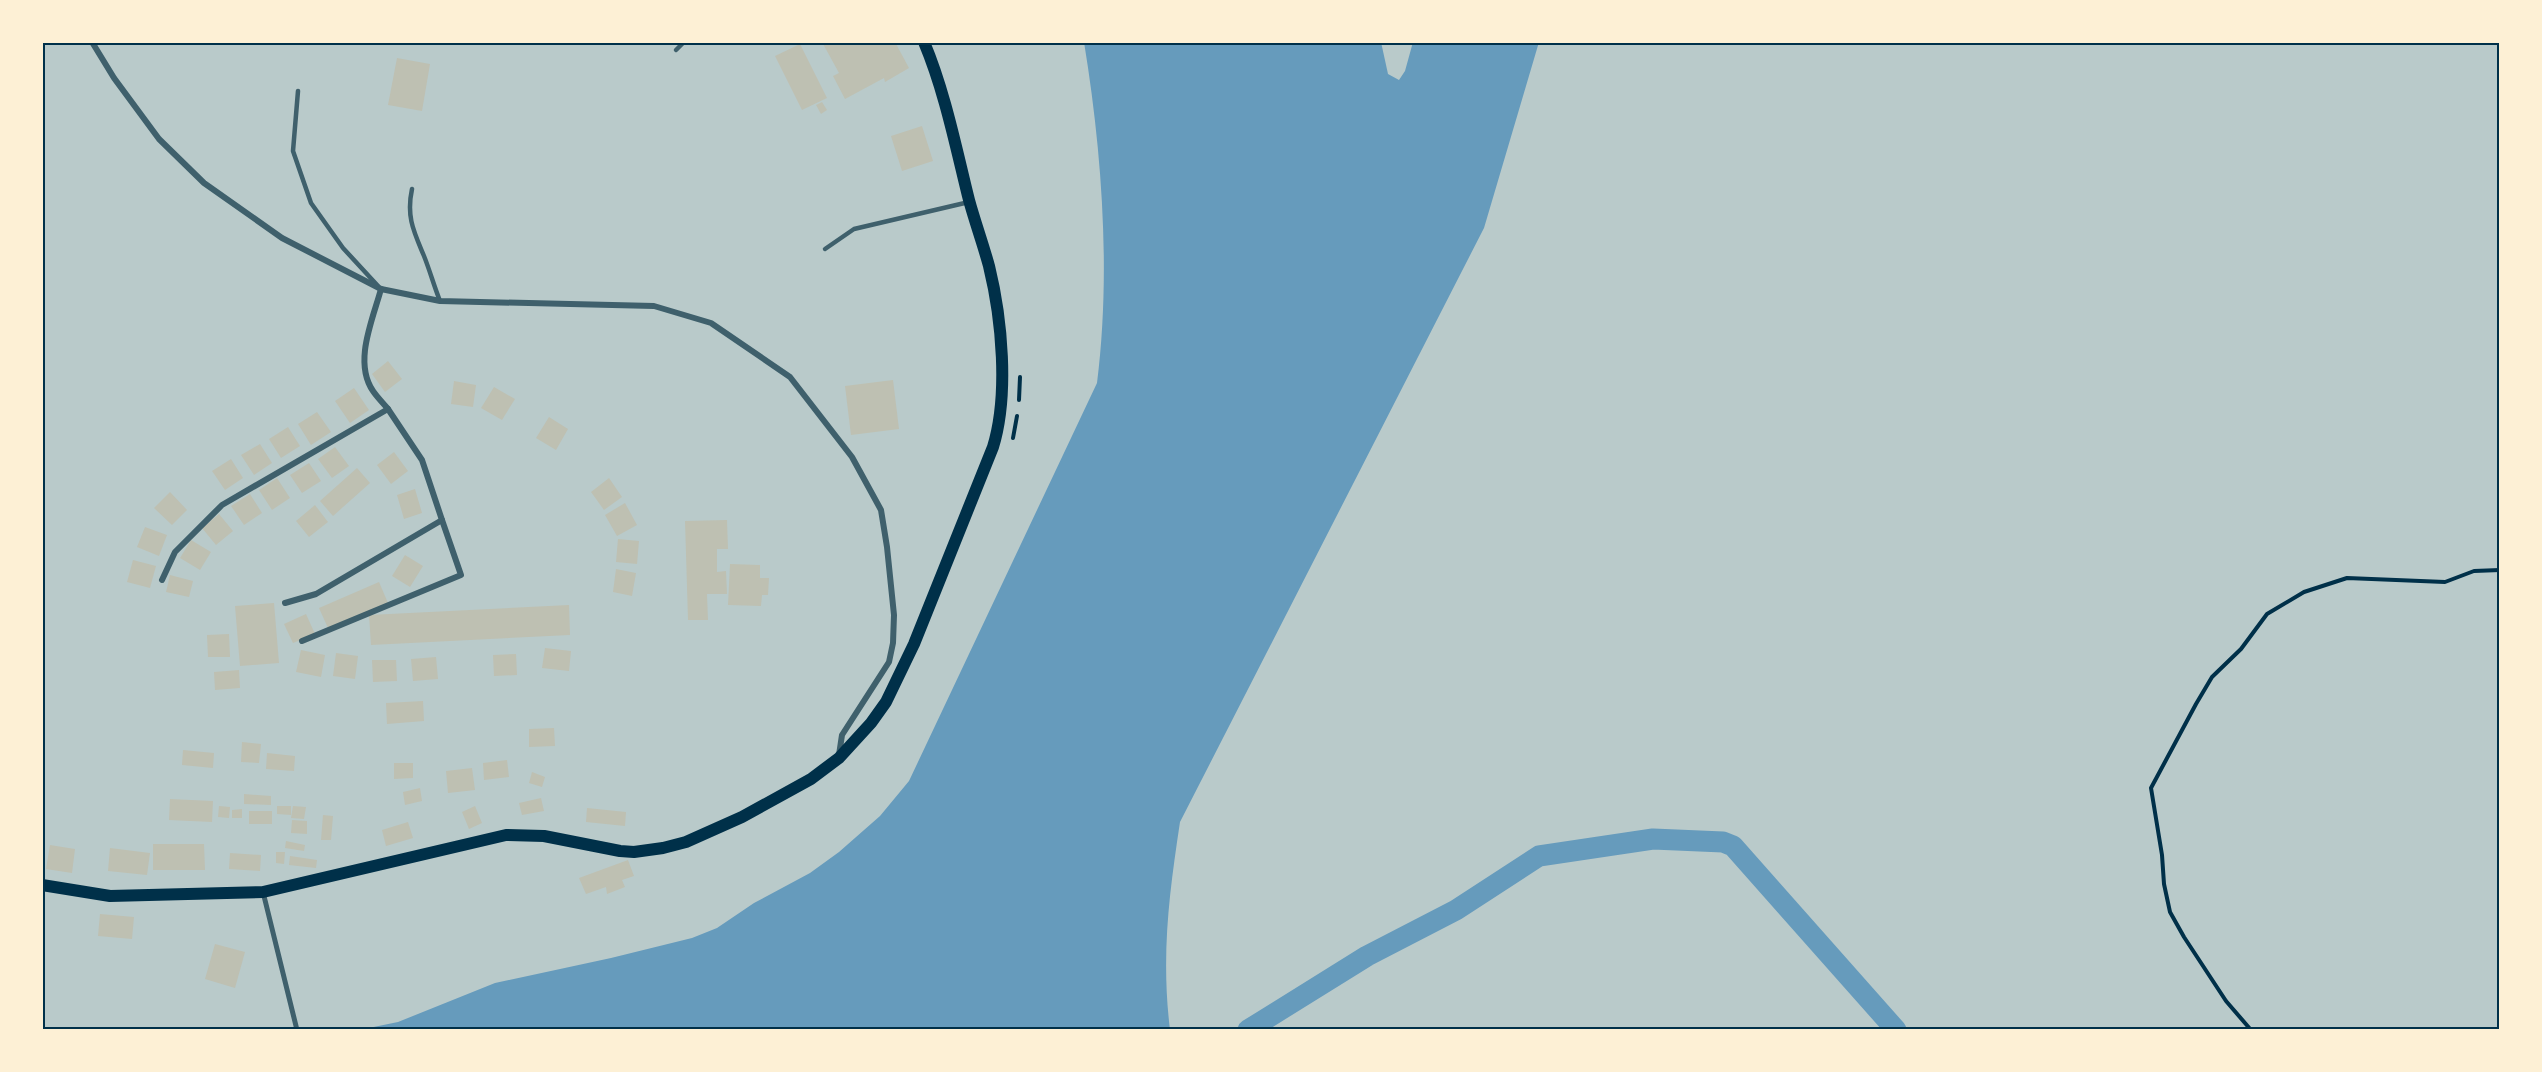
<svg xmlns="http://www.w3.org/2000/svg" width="2542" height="1072" font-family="'Varela Round',sans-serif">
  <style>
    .green { fill: #b9caca }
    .water { fill: #669bbc }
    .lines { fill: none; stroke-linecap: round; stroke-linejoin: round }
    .canal { stroke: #669bbc; stroke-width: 21 }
    .building { fill: #bec0b2 }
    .path { stroke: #003049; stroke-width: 4 }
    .service { stroke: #3f606c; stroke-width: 4.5 }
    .pedestrian { stroke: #3f606c; stroke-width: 5 }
    .minor { stroke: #3f606c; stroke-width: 6 }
    .secondary { stroke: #003049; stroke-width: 12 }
    .neatline { fill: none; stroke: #003049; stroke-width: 2 }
  </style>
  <rect width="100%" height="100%" fill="#fdf0d5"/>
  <!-- green -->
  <rect class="green" x="42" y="42" width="2458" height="988"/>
  <!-- water -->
  <path class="water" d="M1084,42H1381L1388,74L1399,80L1405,71L1413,42H1539L1484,228L1180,822C1169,895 1161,956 1170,1030H359L398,1022L495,983L611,958L692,938L717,928L754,903L810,873L839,852L880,816L909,781L1097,383C1111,273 1102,152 1084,42Z"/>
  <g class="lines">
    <!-- canal -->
    <path class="canal" d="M1248,1030L1367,956L1456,910L1539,856L1653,839L1723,842L1733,846L1896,1030"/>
  </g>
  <!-- building -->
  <g class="building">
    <path d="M822,42H895L909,68L885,82L884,78L845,99L833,76L839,73Z"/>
    <path d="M800,44L827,98L802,110L775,56Z"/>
    <path d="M397,58L430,64L422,111L388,105Z"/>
    <path d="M822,102L827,110L821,114L816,105Z"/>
    <path d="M922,126L933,161L902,171L891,136Z"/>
    <path d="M388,361L402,379L385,392L372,374Z"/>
    <path d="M893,380L899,429L851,435L845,386Z"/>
    <path d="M454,381L476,385L473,407L451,404Z"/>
    <path d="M494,387L515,399L502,420L481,408Z"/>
    <path d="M354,388L369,410L350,423L335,401Z"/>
    <path d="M317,412L331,432L311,445L298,424Z"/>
    <path d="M549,417L568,429L556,450L536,438Z"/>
    <path d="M288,427L300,446L281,458L269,439Z"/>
    <path d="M260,444L272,463L254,475L241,455Z"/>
    <path d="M335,447L349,466L332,478L318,459Z"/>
    <path d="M394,452L408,471L391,484L377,465Z"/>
    <path d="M231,459L243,478L225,490L212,471Z"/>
    <path d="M309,463L321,481L302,493L290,475Z"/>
    <path d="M357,468L370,483L333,516L320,501Z"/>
    <path d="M277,478L290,498L272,510L259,490Z"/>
    <path d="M609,478L622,497L604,510L591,492Z"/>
    <path d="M415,489L422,513L404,519L397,495Z"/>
    <path d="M170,492L187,510L172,525L154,508Z"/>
    <path d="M250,494L262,513L244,525L231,506Z"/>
    <path d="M625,503L637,525L617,536L605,515Z"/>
    <path d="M315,505L328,522L309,537L296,521Z"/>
    <path d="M219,514L233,531L216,545L202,528Z"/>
    <path d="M727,520L728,549H717V572L726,571L727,594H707L708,620H688L685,521Z"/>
    <path d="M145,527L167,535L159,556L137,547Z"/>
    <path d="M618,539L639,541L637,564L616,562Z"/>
    <path d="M191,540L211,552L200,570L180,558Z"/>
    <path d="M405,555L423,566L410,587L392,576Z"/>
    <path d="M133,560L156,566L150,588L127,582Z"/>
    <path d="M730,564L760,565V578H769L768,595H762L761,606L728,605Z"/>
    <path d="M616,569L636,573L632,596L613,592Z"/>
    <path d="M170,575L193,581L189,597L166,592Z"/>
    <path d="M379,582L388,603L328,628L319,608Z"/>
    <path d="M274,603L279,663L240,666L235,606Z"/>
    <path d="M569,605L570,635L371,645L369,615Z"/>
    <path d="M306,614L315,634L293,643L284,624Z"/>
    <path d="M229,634L230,657H208L207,635Z"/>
    <path d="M545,648L571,651L569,671L542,668Z"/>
    <path d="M301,650L325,655L321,677L296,672Z"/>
    <path d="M336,653L358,656L355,679L333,676Z"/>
    <path d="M516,654L517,675L494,676L493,655Z"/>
    <path d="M436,657L438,679L413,681L411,659Z"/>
    <path d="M372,660H396L397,681L373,682Z"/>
    <path d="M239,670L240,688L215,690L214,672Z"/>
    <path d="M423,701L424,721L387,724L386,703Z"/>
    <path d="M554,728L555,746L529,747V729Z"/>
    <path d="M242,742L261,744L259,763L241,762Z"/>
    <path d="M183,750L214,753L213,768L182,765Z"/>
    <path d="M267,753L295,756L294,771L266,769Z"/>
    <path d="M507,760L509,777L484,780L483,763Z"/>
    <path d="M394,763H413V778L394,779Z"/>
    <path d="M472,768L475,790L448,793L446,771Z"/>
    <path d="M532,772L545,777L542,787L529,783Z"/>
    <path d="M420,788L422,801L405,805L403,792Z"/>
    <path d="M244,794L271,796V805L244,804Z"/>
    <path d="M541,798L544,811L522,815L519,803Z"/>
    <path d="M170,799L213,801L212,822L169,820Z"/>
    <path d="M219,806L230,807L229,818L218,817Z"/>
    <path d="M277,806H291V815L277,814Z"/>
    <path d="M293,806L306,807L304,819L291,818Z"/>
    <path d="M475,806L482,823L469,829L462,812Z"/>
    <path d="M587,808L626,812L625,826L586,822Z"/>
    <path d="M242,809V818H232V810Z"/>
    <rect x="249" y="811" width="23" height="13"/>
    <path d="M323,815L333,816L331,840H321Z"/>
    <path d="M292,820L307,821V834L291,833Z"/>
    <path d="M408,822L413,838L386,846L382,830Z"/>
    <path d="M286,841L305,845L304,851L285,848Z"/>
    <path d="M153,844H204L205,870H153Z"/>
    <path d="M50,845L75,849L72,873L46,869Z"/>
    <path d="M110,848L150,853L147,875L108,871Z"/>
    <path d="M276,852H285L284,864L276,863Z"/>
    <path d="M230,853L261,855L260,871L229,869Z"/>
    <path d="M290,856L317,860L316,868L289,865Z"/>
    <path d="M628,860L634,876L622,880L625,887L607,894L606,887L586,894L579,878Z"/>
    <path d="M100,914L134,917L132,939L98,936Z"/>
    <path d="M215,944L245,952L235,988L205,979Z"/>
  </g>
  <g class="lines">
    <!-- path -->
    <g class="path">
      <path d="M1019,400L1020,377"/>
      <path d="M1013,438L1017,416"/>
      <path d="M2251,1030L2226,1001L2184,937L2170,912L2164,884L2162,855L2151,788L2196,704L2212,677L2241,649L2267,614L2304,592L2347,578L2445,582L2474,571L2500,570"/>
    </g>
    <!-- service -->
    <g class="service">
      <path d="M676,50L684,42"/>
      <path d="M298,91L293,151L311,203L343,248L378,286"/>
      <path d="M412,189C406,217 414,232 424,256C430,271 434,286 440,301"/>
      <path d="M825,249L854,229L969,202"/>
    </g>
    <!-- pedestrian -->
    <path class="pedestrian" d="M263,892L297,1030"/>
    <!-- minor -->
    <g class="minor">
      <path d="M92,42L114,78L159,139L204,183L282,238L381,289L440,301L654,306L711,323L790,377L852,457L881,510L887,547L894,615L893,643L889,662L842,735L839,755"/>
      <path d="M381,289C373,319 353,362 373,391C377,397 383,403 388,409"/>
      <path d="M162,580L175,552L222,505L388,409L422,460L442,520"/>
      <path d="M285,603L316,594L442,520L461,575L302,641"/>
    </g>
    <!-- secondary -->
    <path class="secondary" d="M42,885L110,896L263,892L506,835L544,836L620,851L634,852L663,848L686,842L742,817L811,779L839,758L871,723L886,702L914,644L993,447C1009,395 1002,319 989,266C983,244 975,222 969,200C956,148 945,92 924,42"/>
  </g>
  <!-- border -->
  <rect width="2542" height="1072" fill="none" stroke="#fdf0d5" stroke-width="87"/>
  <rect x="44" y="44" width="2454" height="984" class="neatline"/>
</svg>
